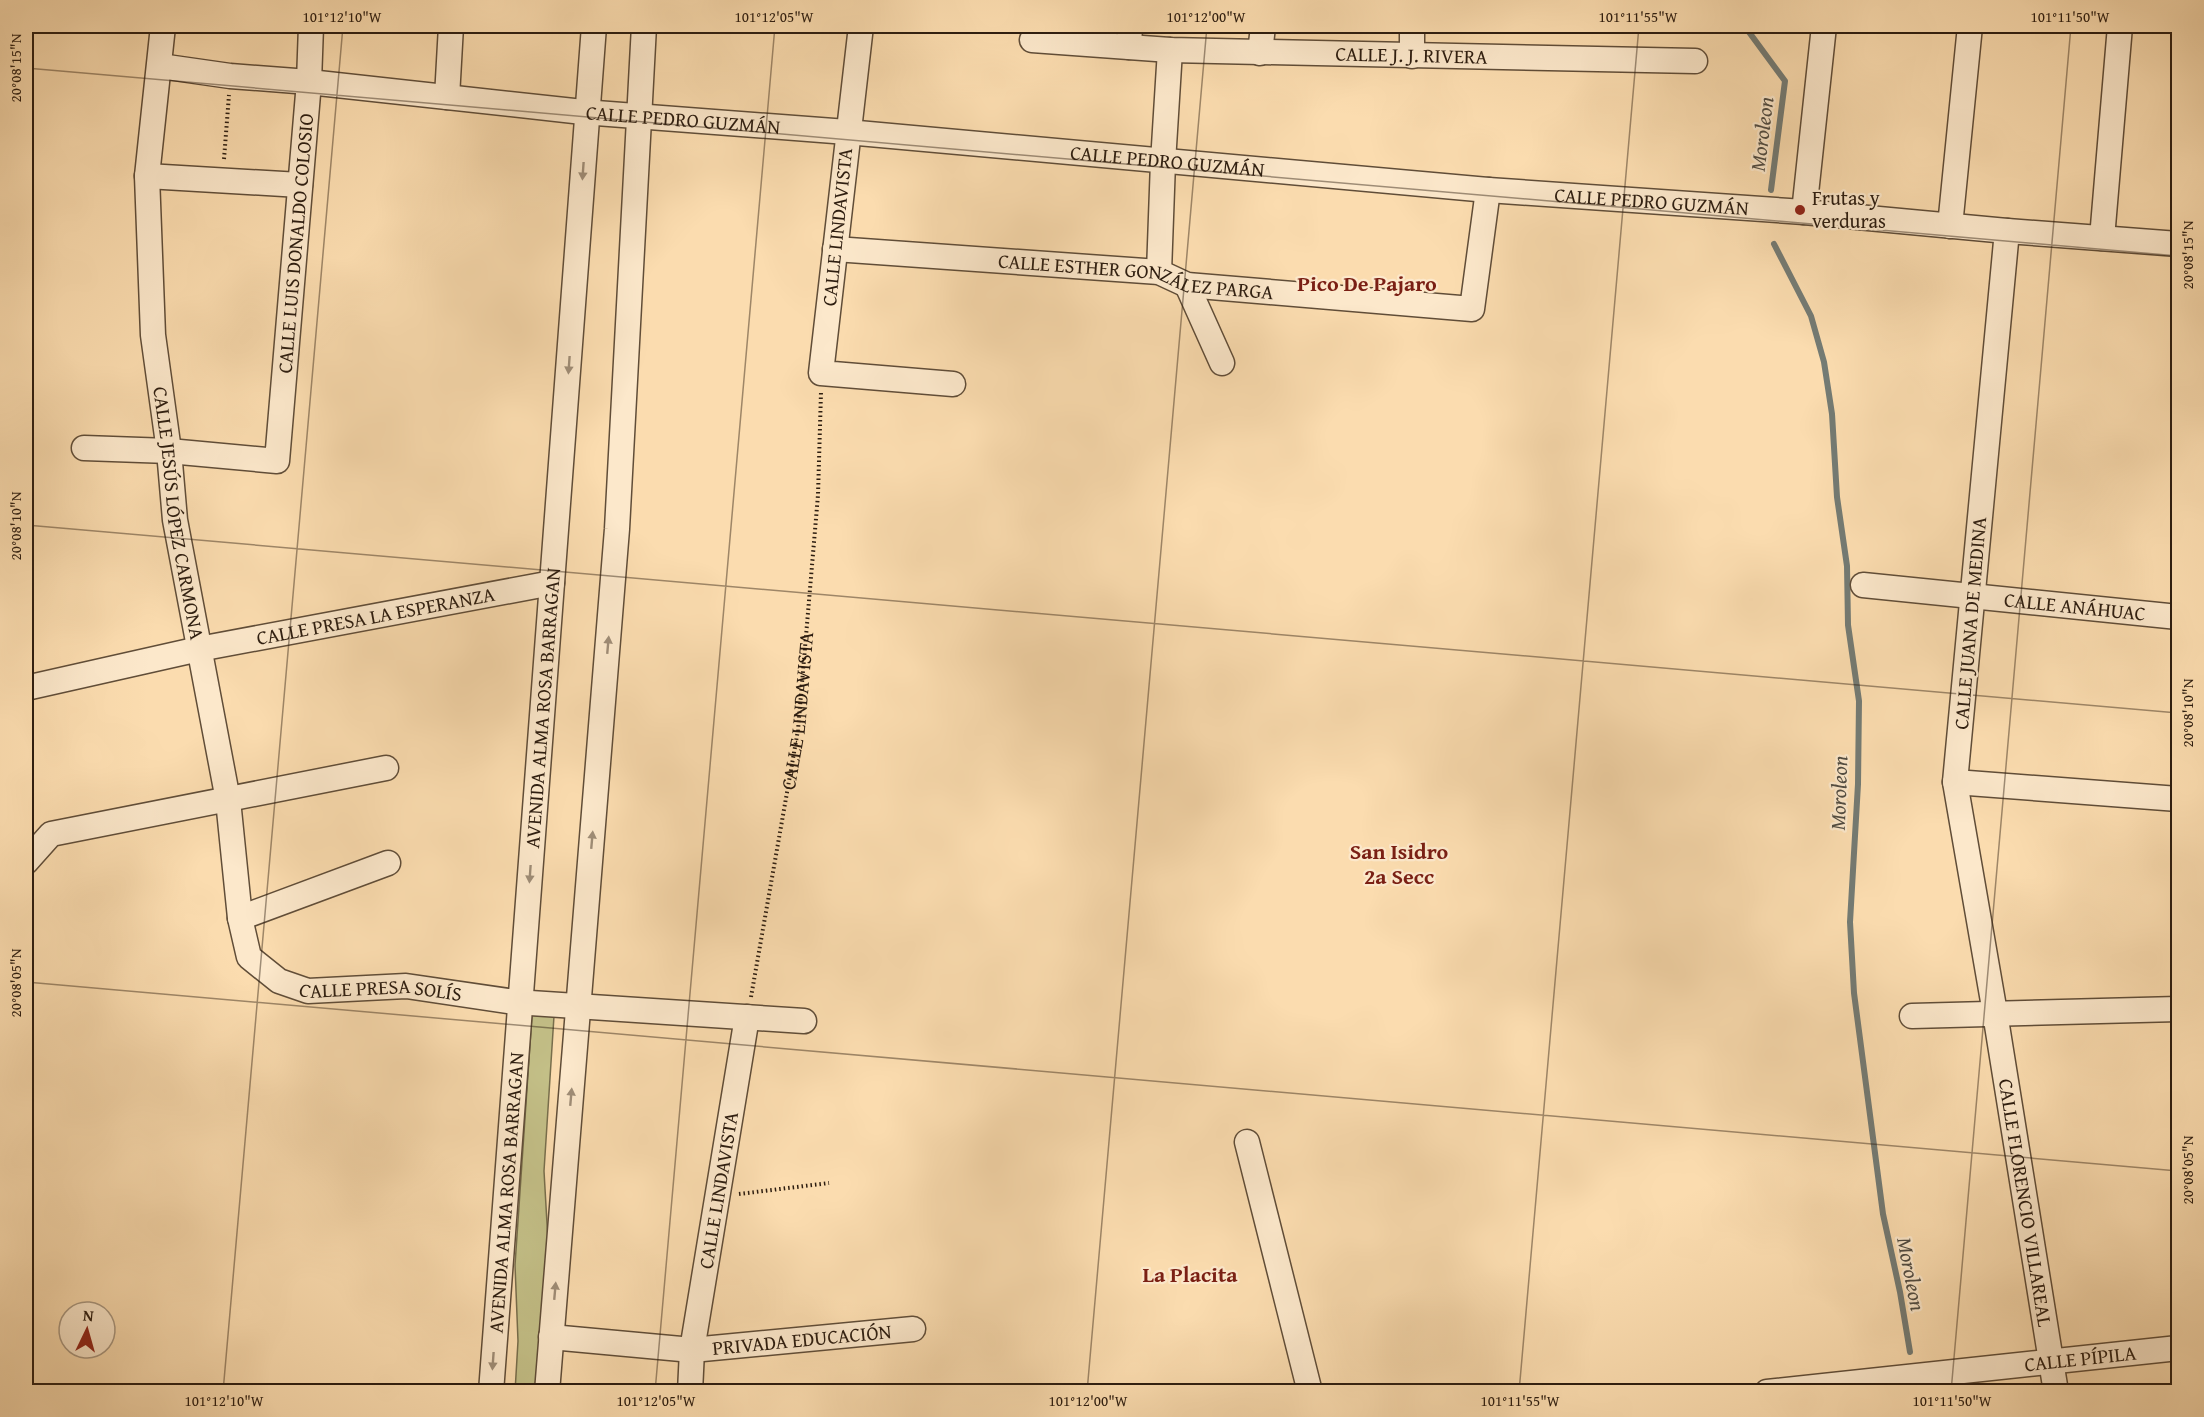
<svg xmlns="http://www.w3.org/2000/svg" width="2204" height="1417" font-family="'Gentium Book Plus',serif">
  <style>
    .green { fill: #c3bf87; stroke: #786e4c; stroke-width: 1.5 }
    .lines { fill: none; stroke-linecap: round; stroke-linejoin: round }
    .stream { stroke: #747b74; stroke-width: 6 }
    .minor-casing { stroke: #604d38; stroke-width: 27 }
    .path { stroke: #2d1d10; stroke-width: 4; stroke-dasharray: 1.5 3; stroke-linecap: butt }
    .minor { stroke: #fce8cb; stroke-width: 24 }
    .oneway { fill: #9f8d77 }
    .ticks { fill: none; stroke: #2d1d10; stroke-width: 1.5; stroke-opacity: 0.45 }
    .poi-dot { fill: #8f2418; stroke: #fce8cb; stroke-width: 2 }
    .labels { text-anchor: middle; stroke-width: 4.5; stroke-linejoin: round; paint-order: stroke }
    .street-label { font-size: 20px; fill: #2d1d10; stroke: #fce8cb }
    .poi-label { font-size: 20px; fill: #2d1d10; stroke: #fce8cb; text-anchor: start }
    .water-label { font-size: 21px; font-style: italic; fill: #514c42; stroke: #fce8cb }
    .quarter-label { font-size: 22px; font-weight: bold; fill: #7a1f14; stroke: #fce8cb }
    .neatline { fill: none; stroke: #2d1d10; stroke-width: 2 }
    .ticks-label { font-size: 15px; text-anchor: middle; fill: #2d1d10 }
  </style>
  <rect width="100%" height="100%" fill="#fbdcaf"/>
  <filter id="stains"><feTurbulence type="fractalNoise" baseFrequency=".00333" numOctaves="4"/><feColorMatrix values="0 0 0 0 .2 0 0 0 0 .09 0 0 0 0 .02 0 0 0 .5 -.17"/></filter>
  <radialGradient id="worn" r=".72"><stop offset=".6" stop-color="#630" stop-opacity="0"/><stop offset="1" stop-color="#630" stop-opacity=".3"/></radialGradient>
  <!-- green -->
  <path class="green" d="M532,1015L554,1016L544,1171L548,1241L538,1391L515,1392L518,1341L515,1265Z"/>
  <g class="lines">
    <!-- stream -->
    <g class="stream">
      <path d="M1742,26L1746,28L1785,81L1771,190"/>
      <path d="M1774,244L1811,316L1824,362L1832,414L1837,497L1847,566L1848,625L1859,701L1858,784L1850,922L1854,993L1883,1214L1900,1292L1910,1352"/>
    </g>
    <defs>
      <g id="minor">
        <path id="s2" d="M163,26L147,176L153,335L169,451L175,520L228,800L240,918L249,957L279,981L308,991L406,986L515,1002L804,1021"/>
        <path d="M861,26L821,373L953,384"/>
        <path id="s3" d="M1032,40L1170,50L1695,61"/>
        <path d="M1129,47L1130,26"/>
        <path d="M1260,53L1263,26"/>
        <path d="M1412,56V26"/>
        <path id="s4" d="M160,66L230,76L309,82L583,112L847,132L1488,190L1804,212L2007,231L2178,244"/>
        <path d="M447,97L451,26"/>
        <path d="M147,176L300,185"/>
        <path d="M1804,212L1824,26"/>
        <path d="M1950,226L1970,26"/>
        <path id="s5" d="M2007,231L1955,782L1995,1013L2056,1392"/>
        <path d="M2102,238L2120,26"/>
        <path id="s6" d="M835,249L1159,272L1187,285L1472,309L1488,190"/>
        <path d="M1159,272L1163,162L1170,50"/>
        <path d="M1187,285L1222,363"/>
        <path id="s7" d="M84,448L169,451L277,461L309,82L311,26"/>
        <path id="s8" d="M1863,585L2178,617"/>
        <path id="s9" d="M26,688L199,649L552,583"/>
        <path d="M1955,782L2178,799"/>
        <path d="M26,862L51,834L386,768"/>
        <path d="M240,918L388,863"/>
        <path d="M1912,1016L2178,1009"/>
        <path d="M1247,1142L1310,1392"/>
        <path id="s10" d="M551,1337L692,1350L913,1329"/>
        <path id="s11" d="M491,1392L594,26"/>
        <path d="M547,1392L617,529L644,26"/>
        <path id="s12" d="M690,1392L692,1350L747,1017"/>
        <path id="s13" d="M1767,1392L2178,1348"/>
      </g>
    </defs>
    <!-- minor casing -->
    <use href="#minor" class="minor-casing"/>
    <!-- path -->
    <g class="path">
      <path d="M224,159L229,95"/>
      <path id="s1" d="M751,997L798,730L818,495L821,392"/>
      <path d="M739,1194L829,1183"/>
    </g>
    <!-- minor -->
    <use href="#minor" class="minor"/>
  </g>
  <!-- one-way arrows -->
  <defs><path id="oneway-solid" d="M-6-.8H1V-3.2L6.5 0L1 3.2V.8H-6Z" transform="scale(1.5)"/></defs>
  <g class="oneway">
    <use href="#oneway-solid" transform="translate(583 171) rotate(94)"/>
    <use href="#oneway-solid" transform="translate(569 365) rotate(94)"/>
    <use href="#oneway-solid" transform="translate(608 645) rotate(-85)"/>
    <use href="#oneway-solid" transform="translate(592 840) rotate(-85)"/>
    <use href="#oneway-solid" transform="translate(530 874) rotate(94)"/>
    <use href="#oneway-solid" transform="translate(571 1097) rotate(-85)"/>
    <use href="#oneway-solid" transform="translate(555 1291) rotate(-85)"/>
    <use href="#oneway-solid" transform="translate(493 1361) rotate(94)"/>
  </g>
  <!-- ticks -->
  <path class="ticks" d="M26,68L2178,256M26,525L2178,713M26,982L2178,1171M223,1392L343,26M655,1392L775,26M1087,1392L1207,26M1519,1392L1639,26M1951,1392L2071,26"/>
  <!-- markers -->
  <circle class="poi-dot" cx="1800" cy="210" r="6"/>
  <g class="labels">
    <!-- street labels -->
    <g class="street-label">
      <text dy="7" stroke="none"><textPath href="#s3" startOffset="380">CALLE J. J. RIVERA</textPath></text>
      <text dy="7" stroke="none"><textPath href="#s4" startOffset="526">CALLE PEDRO GUZMÁN</textPath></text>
      <text dy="7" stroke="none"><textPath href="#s4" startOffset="1012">CALLE PEDRO GUZMÁN</textPath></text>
      <text dy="7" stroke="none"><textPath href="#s4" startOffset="1498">CALLE PEDRO GUZMÁN</textPath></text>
      <text transform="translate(837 227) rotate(-84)" y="7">CALLE LINDAVISTA</text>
      <text dy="7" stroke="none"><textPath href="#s7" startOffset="412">CALLE LUIS DONALDO COLOSIO</textPath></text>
      <text dy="7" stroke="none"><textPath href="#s6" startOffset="303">CALLE ESTHER GONZÁLEZ PARGA</textPath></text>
      <text dy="7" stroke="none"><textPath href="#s2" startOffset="490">CALLE JESÚS LÓPEZ CARMONA</textPath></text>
      <text dy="7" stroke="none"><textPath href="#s8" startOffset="213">CALLE ANÁHUAC</textPath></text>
      <text dy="7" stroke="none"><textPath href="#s9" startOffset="357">CALLE PRESA LA ESPERANZA</textPath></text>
      <text transform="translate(1970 623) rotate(-85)" y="7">CALLE JUANA DE MEDINA</text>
      <text dy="7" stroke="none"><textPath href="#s11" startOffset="686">AVENIDA ALMA ROSA BARRAGAN</textPath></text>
      <text dy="7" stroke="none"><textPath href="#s1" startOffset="290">CALLE LINDAVISTA</textPath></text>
      <text dy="7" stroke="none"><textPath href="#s2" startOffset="1082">CALLE PRESA SOLÍS</textPath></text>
      <text dy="7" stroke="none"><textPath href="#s12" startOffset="204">CALLE LINDAVISTA</textPath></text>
      <text dy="7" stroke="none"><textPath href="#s11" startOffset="200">AVENIDA ALMA ROSA BARRAGAN</textPath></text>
      <text dy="7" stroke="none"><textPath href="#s5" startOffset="980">CALLE FLORENCIO VILLAREAL</textPath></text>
      <text dy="7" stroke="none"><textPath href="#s10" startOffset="252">PRIVADA EDUCACIÓN</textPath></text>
      <text dy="7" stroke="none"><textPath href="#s13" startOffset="315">CALLE PÍPILA</textPath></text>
    </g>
    <!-- poi labels -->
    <g class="poi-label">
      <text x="1812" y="205">Frutas y<tspan x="1812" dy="23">verduras</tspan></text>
    </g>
    <!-- water labels -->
    <g class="water-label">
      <text transform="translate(1762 134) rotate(-83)" y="7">Moroleon</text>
      <text transform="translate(1839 793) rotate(-88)" y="7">Moroleon</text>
      <text transform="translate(1911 1274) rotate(79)" y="7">Moroleon</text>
    </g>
    <!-- quarter labels -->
    <g class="quarter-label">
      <text x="1367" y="291">Pico De Pajaro</text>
      <text x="1399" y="859">San Isidro<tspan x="1399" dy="25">2a Secc</tspan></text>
      <text x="1190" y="1282">La Placita</text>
    </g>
  </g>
  <!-- margin -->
  <rect width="2204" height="1417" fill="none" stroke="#fbdcaf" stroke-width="66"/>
  <!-- north arrow -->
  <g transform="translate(87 1330) rotate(5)"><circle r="28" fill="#fce8cb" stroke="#a99780" stroke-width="1.5"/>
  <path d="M0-4.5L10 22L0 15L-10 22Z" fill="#8f2418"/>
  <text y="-9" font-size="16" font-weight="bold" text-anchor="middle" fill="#2d1d10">N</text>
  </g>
  <rect x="33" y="33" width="2138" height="1351" class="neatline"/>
  <g class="ticks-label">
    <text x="342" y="22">101°12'10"W</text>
    <text x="774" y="22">101°12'05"W</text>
    <text x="1206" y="22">101°12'00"W</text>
    <text x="1638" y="22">101°11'55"W</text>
    <text x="2070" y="22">101°11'50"W</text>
    <text transform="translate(16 68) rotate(-90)" y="5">20°08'15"N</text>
    <text transform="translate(2188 255) rotate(-90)" y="5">20°08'15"N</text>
    <text transform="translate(16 526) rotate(-90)" y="5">20°08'10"N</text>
    <text transform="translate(2188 713) rotate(-90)" y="5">20°08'10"N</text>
    <text transform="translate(16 983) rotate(-90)" y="5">20°08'05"N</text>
    <text transform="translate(2188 1170) rotate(-90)" y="5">20°08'05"N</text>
    <text x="224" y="1406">101°12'10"W</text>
    <text x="656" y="1406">101°12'05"W</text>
    <text x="1088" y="1406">101°12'00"W</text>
    <text x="1520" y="1406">101°11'55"W</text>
    <text x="1952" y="1406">101°11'50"W</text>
  </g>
  <rect width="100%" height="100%" filter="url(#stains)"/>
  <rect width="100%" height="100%" fill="url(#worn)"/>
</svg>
